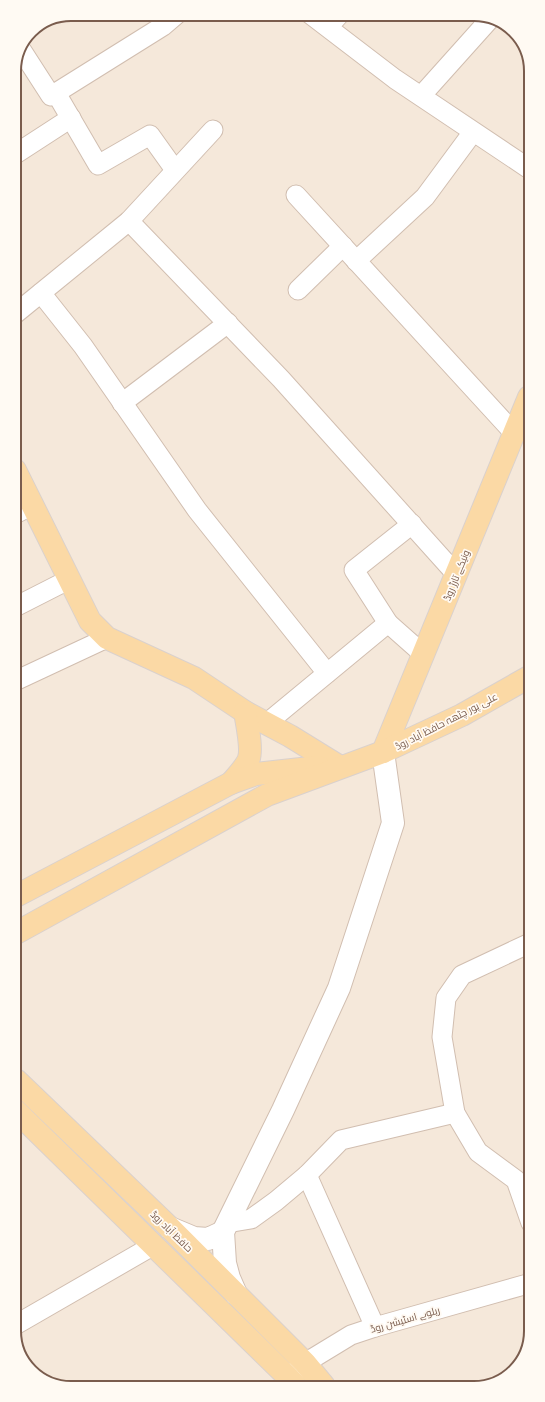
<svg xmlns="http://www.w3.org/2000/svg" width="545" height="1402" font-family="Montserrat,Cairo,sans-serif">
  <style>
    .residential { fill: #f5e8da }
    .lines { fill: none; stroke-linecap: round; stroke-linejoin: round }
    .minor-casing { stroke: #d1beb0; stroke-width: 21 }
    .tertiary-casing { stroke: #d1beb0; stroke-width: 24 }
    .primary-casing { stroke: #dad1cd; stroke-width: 24 }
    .minor { stroke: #fff; stroke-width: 19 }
    .tertiary { stroke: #fff; stroke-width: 22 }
    .primary { stroke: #fbd9a5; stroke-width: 22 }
    .labels { text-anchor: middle; stroke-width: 3.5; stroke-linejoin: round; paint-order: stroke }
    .street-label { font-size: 10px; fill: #7a5c4d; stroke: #fffaf3 }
    .rim { fill: none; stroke: #7a5c4d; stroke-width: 2 }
  </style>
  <rect width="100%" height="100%" fill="#fdf6ec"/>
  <!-- residential -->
  <path class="residential" d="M71,14H478L509,26L528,53L531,1331L519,1365L492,1385L67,1388L36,1376L17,1349L14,68L31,31Z"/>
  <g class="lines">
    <defs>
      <g id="minor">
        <path d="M310,14L395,79L528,168"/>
        <path d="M328,27L340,14"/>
        <path d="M22,51L51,96L163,26L177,14"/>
        <path d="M56,93L98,165L150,135L175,170"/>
        <path d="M421,96L490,19"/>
        <path d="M14,155L71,118"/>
        <path d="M296,195L514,433"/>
        <path d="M129,221L281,379L456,574"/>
        <path d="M356,261L425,197L473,132"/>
        <path d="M298,290L343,246"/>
        <path d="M41,293L83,346L197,510L327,673"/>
        <path d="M15,314L129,221L213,130"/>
        <path d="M122,403L228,323"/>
        <path d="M15,514L32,505"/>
        <path d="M412,524L354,570L388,623L423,654"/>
        <path d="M15,607L70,579"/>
        <path d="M15,681L107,638"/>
        <path d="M267,723L388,623"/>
        <path d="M530,943L462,975L446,998L442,1037L455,1113L478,1152L516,1180L531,1223"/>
        <path d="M307,1175L375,1327"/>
        <path d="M227,1223L251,1219L276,1201L307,1175L341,1140L455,1113"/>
        <path d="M17,1324L154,1245"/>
        <path d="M293,1373L305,1363L351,1335L375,1327L531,1283"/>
      </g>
      <g id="tertiary">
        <path d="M170,1228L194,1238L208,1239L223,1232"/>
        <path d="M236,1294L229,1278L225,1263L223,1232L283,1110L339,988L393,823L383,752"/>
      </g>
      <g id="primary">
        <path d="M15,470L90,621L107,638L194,678L245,712L290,736L337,765"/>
        <path d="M383,752L529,397"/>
        <path d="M231,783C237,776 244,769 248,761C253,751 247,724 245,712"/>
        <path d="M16,896L231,783L256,774L319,767"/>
        <path d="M16,933L267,795L383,752L462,715L529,677"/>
        <path d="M16,1080L170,1228L305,1363L324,1386"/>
        <path d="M16,1111L288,1377L296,1386"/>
      </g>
    </defs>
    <!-- minor casing -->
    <use href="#minor" class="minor-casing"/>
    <!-- tertiary casing -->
    <use href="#tertiary" class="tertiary-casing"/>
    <!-- primary casing -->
    <use href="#primary" class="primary-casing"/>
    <!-- minor -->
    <use href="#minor" class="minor"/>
    <!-- tertiary -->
    <use href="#tertiary" class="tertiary"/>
    <!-- primary -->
    <use href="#primary" class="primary"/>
  </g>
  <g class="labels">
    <!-- street labels -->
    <g class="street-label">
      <text transform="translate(456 575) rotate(-68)" y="4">ونیکے تارڑ روڈ</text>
      <text transform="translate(446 721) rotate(-27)" y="4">علی پور چٹھہ حافظ آباد روڈ</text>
      <text transform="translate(172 1231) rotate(44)" y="4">حافظ آباد روڈ</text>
      <text transform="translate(405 1319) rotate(-16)" y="4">ریلوے اسٹیشن روڈ</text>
    </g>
  </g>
  <!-- crop -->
  <path d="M0 0H545V1402H0ZM71 21H474A50 50 0 0 1 524 71V1331A50 50 0 0 1 474 1381H71A50 50 0 0 1 21 1331V71A50 50 0 0 1 71 21Z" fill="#fffaf3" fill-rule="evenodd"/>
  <path class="rim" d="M71 21H474A50 50 0 0 1 524 71V1331A50 50 0 0 1 474 1381H71A50 50 0 0 1 21 1331V71A50 50 0 0 1 71 21Z"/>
</svg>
